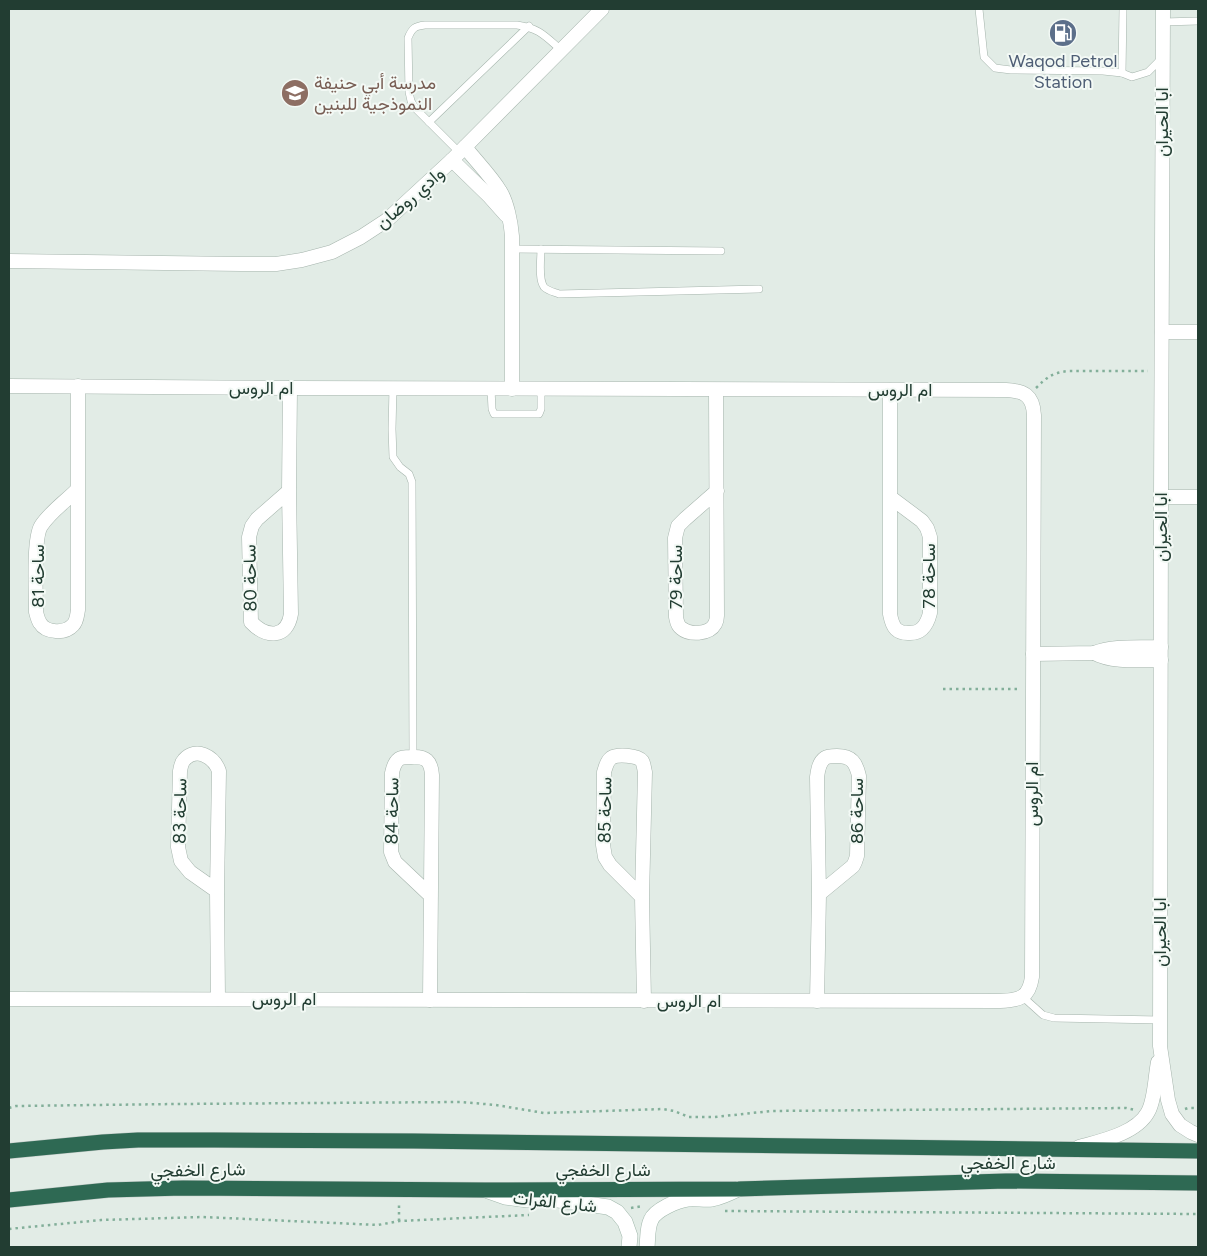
<svg xmlns="http://www.w3.org/2000/svg" width="1207" height="1256" font-family="Figtree,Vazirmatn,sans-serif">
  <style>
    .lines { fill: none; stroke-linecap: round; stroke-linejoin: round }
    .lane-casing { stroke: #a5b4ac; stroke-width: 8 }
    .street-casing { stroke: #a5b4ac; stroke-width: 15 }
    .secondary-casing { stroke: #a1b8ac; stroke-width: 16 }
    .highway-casing { stroke: #c1c9c6; stroke-width: 16 }
    .path { stroke: #83af9a; stroke-width: 2.5; stroke-dasharray: 2.5 4; stroke-linecap: butt }
    .lane { stroke: #fff; stroke-width: 7 }
    .street { stroke: #fff; stroke-width: 14 }
    .secondary { stroke: #fff; stroke-width: 15 }
    .highway { stroke: #2e6953; stroke-width: 15 }
    .labels { text-anchor: middle; stroke-width: 4; stroke-linejoin: round; paint-order: stroke }
    .service-label { font-size: 18px; fill: #4e5e75; stroke: #f3f9f5 }
    .education-label { font-size: 18px; fill: #785e54; stroke: #f3f9f5; text-anchor: start }
    .street-label { font-size: 18px; fill: #223d32; stroke: #f3f9f5 }
  </style>
  <rect width="100%" height="100%" fill="#e2ece6"/>
  <g class="lines">
    <defs>
      <g id="lane">
        <path d="M979,9L984,57L995,68L1011,70L1103,71L1122,73L1132,77L1148,72L1162,58"/>
        <path d="M1163,22L1198,21"/>
        <path d="M1122,73L1123,9"/>
        <path d="M429,122L529,26"/>
        <path d="M460,153L416,109L411,101L409,92L408,38C412,28 415,26 425,25H517C539,28 545,36 561,50"/>
        <path d="M512,249L721,251"/>
        <path d="M541,249C541,259 538,279 544,287C548,291 554,292 559,294L759,289"/>
        <path d="M393,388L392,429L393,457L400,467L409,474L412,482L413,757"/>
        <path d="M491,389L492,409L494,414H539L541,409V389"/>
        <path d="M1023,997L1043,1015L1054,1018L1160,1020"/>
      </g>
      <g id="street">
        <path d="M1163,9L1161,497L1160,1046L1168,1100L1172,1114L1180,1125L1191,1132L1198,1135"/>
        <path d="M465,147C476,161 491,176 500,191C507,202 511,223 512,236V389"/>
        <path d="M452,160L490,197L506,215"/>
        <path d="M9,261L241,264H276L302,260L332,252L361,237L387,220L452,160L602,9"/>
        <path d="M1162,332H1198"/>
        <path d="M9,386L290,388L1006,390C1024,391 1033,395 1034,415L1032,977C1029,998 1020,1000 1000,1001L9,999"/>
        <path d="M716,390L717,616C717,619 716,622 715,624C709,635 689,635 681,628C677,625 677,621 676,617L675,538L678,526L685,519L717,491"/>
        <path d="M78,489C66,501 50,512 41,526C33,539 36,593 36,612C37,616 38,620 40,623C46,633 65,634 73,625C77,621 77,615 78,610V386"/>
        <path d="M289,491L257,519L252,526L249,537L251,622C266,638 287,639 291,614L289,491L290,388"/>
        <path d="M890,497L922,521L927,528L930,537V613C927,625 921,634 908,633C903,633 899,632 896,629C892,625 891,619 890,614V390"/>
        <path d="M1161,497H1198"/>
        <path d="M1094,653C1112,663 1140,660 1161,660"/>
        <path d="M1033,654L1094,653C1114,645 1139,648 1161,647"/>
        <path d="M217,891L190,872L181,861L178,847L180,771C181,767 181,763 184,760C196,746 214,757 219,771L217,891L218,999"/>
        <path d="M642,897L610,865L605,857L603,845L604,772C606,767 606,762 611,758C617,754 637,755 642,761C644,764 644,769 645,772L642,897L644,1001"/>
        <path d="M430,1000L432,775C431,761 426,756 411,757C408,757 402,757 399,759C395,762 393,768 392,773L391,852L395,862L431,896"/>
        <path d="M817,1001L819,894L817,777C818,770 819,762 825,758C828,756 834,756 837,756C852,756 856,763 859,776L857,856L855,862L853,866L819,894"/>
        <path d="M1079,1147C1100,1141 1136,1134 1148,1112C1155,1099 1155,1077 1158,1062"/>
      </g>
      <g id="secondary">
        <path d="M488,1191L505,1197L528,1200H558L608,1207L617,1212L625,1222L630,1236L629,1247"/>
        <path d="M647,1247C648,1239 647,1228 651,1220C655,1210 678,1200 688,1199C696,1198 704,1200 712,1199C721,1197 730,1193 738,1189"/>
      </g>
      <g id="highway">
        <path d="M9,1151L103,1142L138,1140H214L414,1141L1198,1151"/>
        <path d="M9,1200L108,1190L183,1188L485,1190L738,1189L1006,1181L1198,1183"/>
      </g>
    </defs>
    <!-- lane casing -->
    <use href="#lane" class="lane-casing"/>
    <!-- street casing -->
    <use href="#street" class="street-casing"/>
    <!-- secondary casing -->
    <use href="#secondary" class="secondary-casing"/>
    <!-- highway casing -->
    <use href="#highway" class="highway-casing"/>
    <!-- path -->
    <g class="path">
      <path d="M1036,388C1047,377 1052,373 1068,371H1148"/>
      <path d="M943,689H1021"/>
      <path d="M9,1108L16,1106L176,1104L461,1102L496,1105L544,1113L663,1109L674,1111L689,1117H715L771,1111L1126,1108L1135,1110"/>
      <path d="M1185,1109L1188,1108H1198"/>
      <path d="M631,1208L643,1206"/>
      <path d="M725,1211L1198,1214"/>
      <path d="M399,1221V1202"/>
      <path d="M9,1229L101,1220L203,1217L378,1225L399,1221L529,1215"/>
    </g>
    <!-- lane -->
    <use href="#lane" class="lane"/>
    <!-- street -->
    <use href="#street" class="street"/>
    <!-- secondary -->
    <use href="#secondary" class="secondary"/>
    <!-- highway -->
    <use href="#highway" class="highway"/>
  </g>
  <!-- icons -->
  <defs>
    <symbol id="fuel-disc" viewBox="-11 -11 22 22"><circle r="9.5" fill="#5c6f8a" stroke="#f3f9f5"/><path d="M-5.5-6h7V0h2V4h1.3V-2.5L3-4.5l.8-.8L6-3V5H2.5V1h-1V6h-7ZM-4.2-4.7v3.2H.2V-4.7Z" fill="#fff"/></symbol>
    <symbol id="school-disc" viewBox="-11 -11 22 22"><circle r="9.5" fill="#8d6e63" stroke="#f3f9f5"/><path d="M0-5L7-2L0 1L-7-2ZM-4 1L0 2.5L4 1V4Q0 6-4 4Z" fill="#fff"/></symbol>
  </defs>
  <g fill-rule="evenodd">
    <use href="#fuel-disc" x="1047" y="17" width="32" height="32"/>
    <use href="#school-disc" x="279" y="77" width="32" height="32"/>
  </g>
  <g class="labels">
    <!-- service labels -->
    <g class="service-label">
      <text x="1063" y="67">Waqod Petrol<tspan x="1063" dy="21">Station</tspan></text>
    </g>
    <!-- education labels -->
    <g class="education-label">
      <text x="314" y="89">مدرسة أبي حنيفة<tspan x="314" dy="21">النموذجية للبنين</tspan></text>
    </g>
    <!-- street labels -->
    <g class="street-label">
      <text transform="translate(1162 122) rotate(-90)" y="6">ابا الحيران</text>
      <text transform="translate(410 198) rotate(-41)" y="6">وادي روضان</text>
      <text x="261" y="394">ام الروس</text>
      <text x="900" y="396">ام الروس</text>
      <text transform="translate(1161 527) rotate(-90)" y="6">ابا الحيران</text>
      <text transform="translate(38 576) rotate(-90)" y="6">ساحة 81</text>
      <text transform="translate(929 576) rotate(-90)" y="6">ساحة 78</text>
      <text transform="translate(676 577) rotate(-90)" y="6">ساحة 79</text>
      <text transform="translate(250 578) rotate(-91)" y="6">ساحة 80</text>
      <text transform="translate(1032 794) rotate(-90)" y="6">ام الروس</text>
      <text transform="translate(605 810) rotate(-89)" y="6">ساحة 85</text>
      <text transform="translate(180 811) rotate(-89)" y="6">ساحة 83</text>
      <text transform="translate(392 811) rotate(-89)" y="6">ساحة 84</text>
      <text transform="translate(857 811) rotate(-90)" y="6">ساحة 86</text>
      <text transform="translate(1160 932) rotate(-90)" y="6">ابا الحيران</text>
      <text x="284" y="1005">ام الروس</text>
      <text x="689" y="1007">ام الروس</text>
      <text x="1008" y="1169">شارع الخفجي</text>
      <text transform="translate(198 1170) rotate(-1)" y="6">شارع الخفجي</text>
      <text x="603" y="1176">شارع الخفجي</text>
      <text transform="translate(555 1202) rotate(6)" y="6">شارع الفرات</text>
    </g>
  </g>
  <!-- border -->
  <rect width="1207" height="1256" fill="none" stroke="#223d32" stroke-width="20"/>
</svg>
